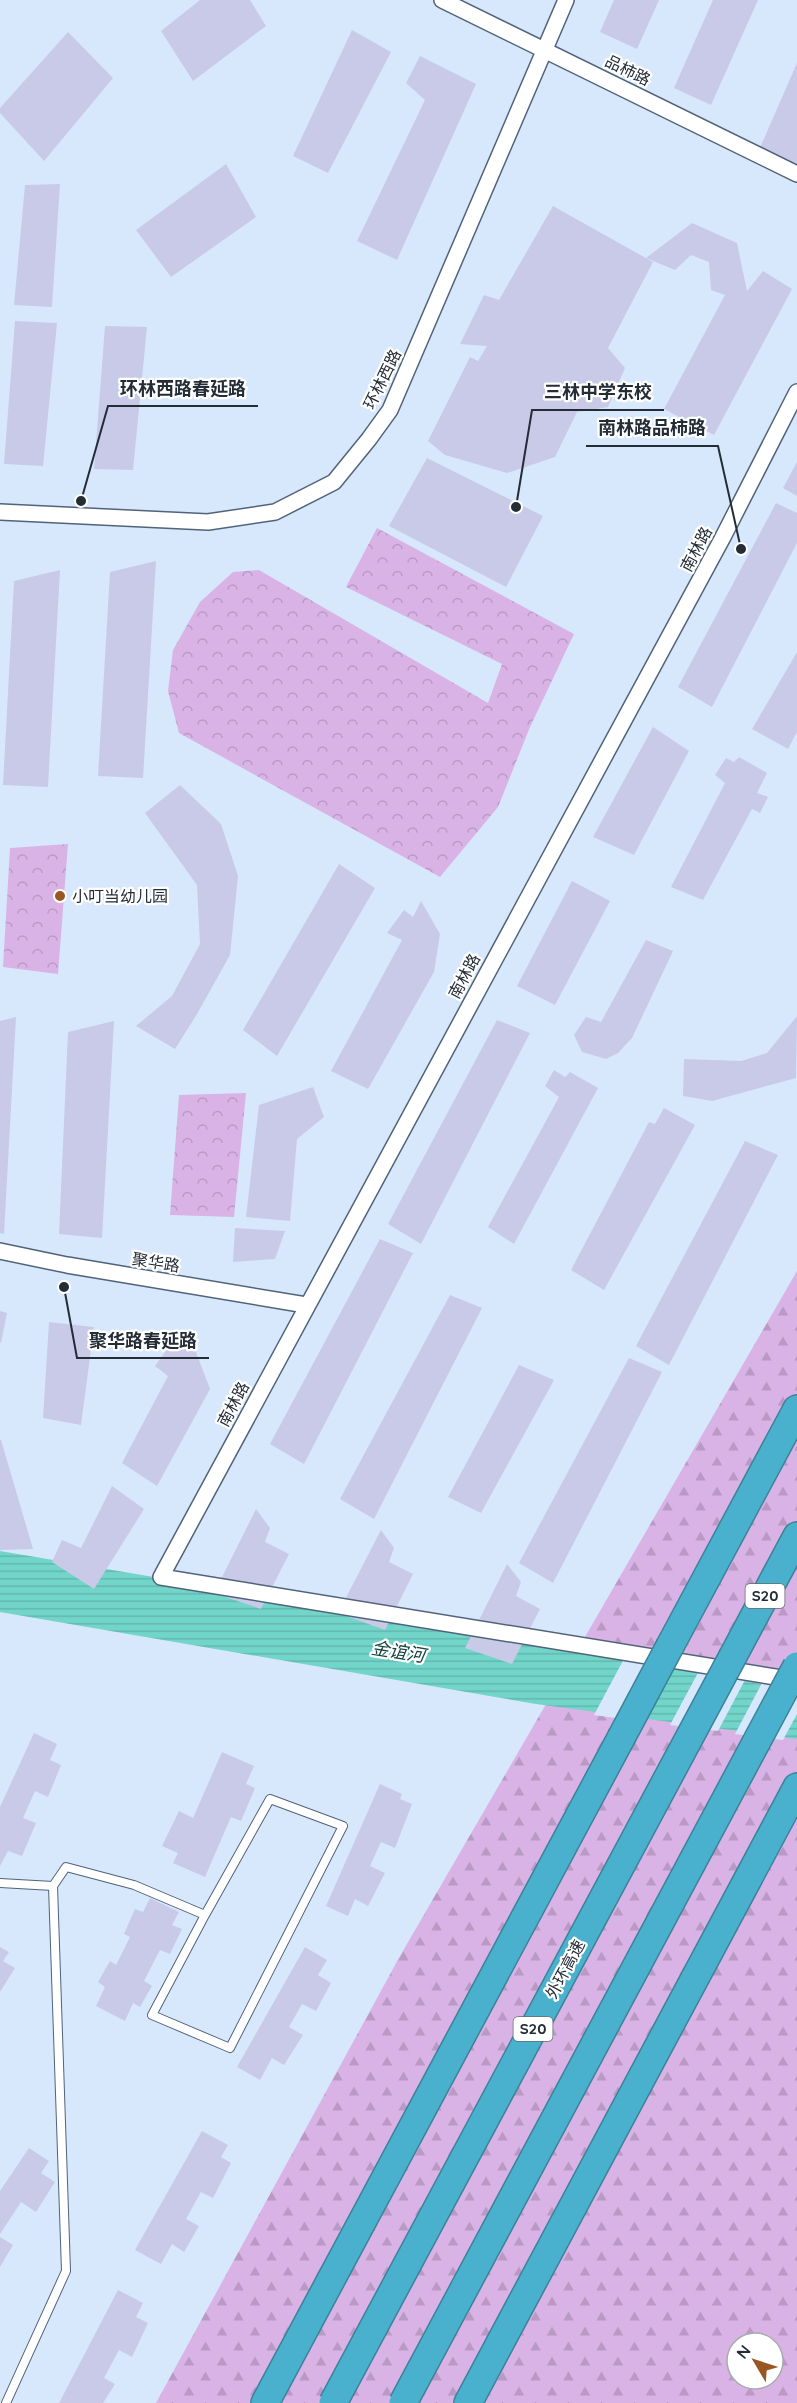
<svg xmlns="http://www.w3.org/2000/svg" width="797" height="2403" font-family="Quicksand,'Noto Sans SC',sans-serif">
  <style>
    .forest { fill: url(#forest-firs); fill-rule: evenodd }
    .park { fill: url(#park-crowns) }
    .water { fill: url(#water-rules) }
    .pier { fill: #d7e8fd }
    .building { fill: #c9cae8 }
    .lines { fill: none; stroke-linecap: round; stroke-linejoin: round }
    .service-casing { stroke: #506379; stroke-width: 10 }
    .minor-casing { stroke: #506379; stroke-width: 18 }
    .motorway-casing { stroke: #3c8298; stroke-width: 30 }
    .service { stroke: #fff; stroke-width: 8 }
    .minor { stroke: #fff; stroke-width: 15 }
    .motorway { stroke: #49b1cd; stroke-width: 27 }
    .motorway-bridge-casing { stroke: #3c8298; stroke-width: 30; stroke-linecap: butt }
    .motorway-bridge { stroke: #49b1cd; stroke-width: 27 }
    .poi-dot { fill: #985722; stroke: #fff; stroke-width: 2 }
    .labels { text-anchor: middle; stroke-width: 4.5; stroke-linejoin: round; paint-order: stroke }
    .shield { fill: #fff; stroke: #666b72; stroke-width: 1.5 }
    .shield-label { font-size: 15px; font-weight: bold; fill: #242c36 }
    .street-label { font-size: 16px; fill: #242c36; stroke: #fff }
    .poi-label { font-size: 16px; fill: #242c36; stroke: #fff; text-anchor: start }
    .water-label { font-size: 18px; font-style: italic; fill: #15433f; stroke: #fff }
    .leader { fill: none; stroke: #242c36; stroke-width: 2 }
    .callout-dot { fill: #242c36; stroke: #fff; stroke-width: 2 }
    .callout-label { font-size: 18px; text-anchor: middle; font-weight: bold; fill: #242c36; stroke: #fff; stroke-width: 4.5; stroke-linejoin: round; paint-order: stroke }
  </style>
  <defs>
    <pattern id="forest-firs" width="22" height="20" patternUnits="userSpaceOnUse" patternTransform="scale(1.5)"><rect width="22" height="20" fill="#d9b3e5"/><path d="M5 1l3.5 6h-7zM16 11l3.5 6h-7z" fill="#ba9ac5"/></pattern>
    <pattern id="park-crowns" width="20" height="18" patternUnits="userSpaceOnUse" patternTransform="scale(1.5)"><rect width="20" height="18" fill="#d9b3e5"/><path d="M2 6a3 3 0 1 1 6 0M12 15a3 3 0 1 1 6 0" fill="none" stroke="#ba9ac5"/></pattern>
    <pattern id="water-rules" width="6" height="5" patternUnits="userSpaceOnUse" patternTransform="scale(1.5)"><rect width="6" height="5" fill="#72d5ca"/><path d="M0 2.5h6" fill="none" stroke="#63b7ae"/></pattern>
  </defs>
  <rect width="100%" height="100%" fill="#d7e8fd"/>
  <!-- forest -->
  <path class="forest" d="M797,1271V2403H156L400,1956ZM737,2343H773V2379H737Z"/>
  <!-- park -->
  <g class="park">
    <path d="M377,528L574,634L530,727L498,807L440,877L179,733L168,691L173,650L200,602L233,572L259,570L488,703L502,664L346,587Z"/>
    <path d="M68,844L58,974L3,967L10,848Z"/>
    <path d="M246,1093L234,1217L170,1215L179,1095Z"/>
  </g>
  <!-- water -->
  <path class="water" d="M0,1551L579,1649L797,1691V1739L536,1704L0,1612Z"/>
  <!-- pier -->
  <g class="pier">
    <path d="M626,1655L673,1664L643,1722L594,1715Z"/>
    <path d="M700,1669L746,1678L718,1731L670,1725Z"/>
    <path d="M763,1681L797,1687V1714L783,1740L735,1734Z"/>
  </g>
  <!-- building -->
  <g class="building">
    <path d="M200,0H250L266,26L193,81L161,31Z"/>
    <path d="M614,0H659L637,49L600,32Z"/>
    <path d="M713,0H758L711,105L674,88Z"/>
    <path d="M352,30L391,52L328,173L293,156Z"/>
    <path d="M68,32L113,78L44,161L0,113V108Z"/>
    <path d="M420,56L476,84L397,260L357,241L425,100L406,83Z"/>
    <path d="M797,63V164L796,166L759,150Z"/>
    <path d="M226,164L256,217L171,277L136,230Z"/>
    <path d="M60,184L52,307L14,305L25,185Z"/>
    <path d="M553,206L653,262L608,348L625,368L608,407L577,412L555,457L507,473L445,455L428,441L470,357L478,361L487,346L460,344L484,295L499,300Z"/>
    <path d="M692,223L737,243L747,291L763,271L792,289L714,435L664,409L725,295L711,290L709,262L691,255L675,270L646,258Z"/>
    <path d="M15,321L57,323L43,466L4,464Z"/>
    <path d="M105,326L147,327L133,470L94,469Z"/>
    <path d="M427,458L543,516L506,587L389,526Z"/>
    <path d="M797,462V496L783,488Z"/>
    <path d="M776,503L797,513V543L712,707L678,687Z"/>
    <path d="M156,561L143,778L98,776L110,572Z"/>
    <path d="M60,570L48,787L3,785L14,581Z"/>
    <path d="M797,652V732L788,749L752,729Z"/>
    <path d="M653,727L689,751L634,855L593,837Z"/>
    <path d="M739,757L767,773L757,793L768,797L760,813L752,809L703,900L671,887L725,783L715,775L726,758L734,762Z"/>
    <path d="M180,785L221,824L238,876L230,955L197,1014L175,1049L136,1026L172,996L200,944L197,885L145,813Z"/>
    <path d="M339,864L375,888L277,1056L243,1030Z"/>
    <path d="M572,881L610,901L555,1005L517,986Z"/>
    <path d="M421,901L440,934L434,972L368,1089L331,1071L402,940L387,933L404,910L413,917Z"/>
    <path d="M646,940L673,951L632,1038L618,1053L606,1059L582,1052L574,1035L586,1017L601,1022Z"/>
    <path d="M797,1016L796,1078L712,1101L683,1096L684,1059L741,1061L767,1053Z"/>
    <path d="M16,1017L4,1234L0,1233V1021Z"/>
    <path d="M497,1020L530,1033L421,1244L388,1224Z"/>
    <path d="M114,1021L102,1238L59,1234L68,1032Z"/>
    <path d="M554,1070L565,1077L570,1072L598,1088L514,1244L488,1227L559,1097L545,1086Z"/>
    <path d="M313,1087L324,1117L297,1139L290,1221L246,1217L259,1105Z"/>
    <path d="M664,1108L695,1125L604,1290L571,1270L649,1122L655,1124Z"/>
    <path d="M745,1141L778,1155L669,1365L636,1346Z"/>
    <path d="M235,1228L285,1231L275,1259L233,1262Z"/>
    <path d="M380,1239L413,1253L304,1464L270,1444Z"/>
    <path d="M450,1295L482,1308L374,1519L340,1499Z"/>
    <path d="M0,1311L7,1313L1,1343L0,1342Z"/>
    <path d="M49,1322L94,1327L81,1425L43,1418Z"/>
    <path d="M191,1339L210,1389L157,1486L122,1463L168,1376L155,1366L173,1341L185,1346Z"/>
    <path d="M629,1358L662,1372L553,1583L519,1563Z"/>
    <path d="M519,1365L554,1380L481,1513L448,1497Z"/>
    <path d="M0,1440H1L33,1549L0,1550Z"/>
    <path d="M112,1486L144,1509L94,1589L52,1562L62,1540L81,1548Z"/>
    <path d="M256,1509L270,1528L265,1542L289,1554L261,1609L214,1593Z"/>
    <path d="M381,1530L394,1548L389,1562L413,1574L385,1630L338,1613Z"/>
    <path d="M507,1564L521,1582L516,1596L540,1609L512,1664L465,1648Z"/>
    <path d="M34,1733L57,1744L50,1760L61,1765L48,1797L35,1791L23,1818L36,1823L22,1856L8,1851L0,1866V1807Z"/>
    <path d="M222,1752L254,1766L246,1784L255,1788L241,1821L231,1817L205,1877L173,1863L178,1853L162,1846L179,1811L193,1818Z"/>
    <path d="M380,1784L402,1794L400,1799L412,1804L395,1848L381,1842L370,1866L385,1873L368,1906L355,1899L348,1916L326,1906Z"/>
    <path d="M150,1898L179,1912L172,1925L182,1929L170,1954L160,1950L144,1981L152,1986L140,2007L133,2003L125,2021L96,2006L105,1987L98,1982L110,1961L116,1965L130,1937L124,1934L135,1909L143,1912Z"/>
    <path d="M0,1947L9,1952L3,1961L15,1968L0,1992Z"/>
    <path d="M305,1947L327,1960L318,1975L331,1983L316,2011L302,2004L289,2027L303,2035L284,2065L272,2058L260,2080L237,2067Z"/>
    <path d="M202,2131L228,2145L221,2157L231,2163L213,2198L201,2192L186,2219L199,2226L184,2252L172,2244L161,2264L135,2250Z"/>
    <path d="M29,2148L49,2161L41,2173L55,2182L36,2212L21,2202L0,2234V2191Z"/>
    <path d="M0,2237L13,2245L0,2267Z"/>
    <path d="M118,2290L143,2303L136,2317L148,2323L132,2357L119,2350L104,2378L115,2384L103,2403H59Z"/>
  </g>
  <g class="lines">
    <defs>
      <g id="service">
        <path d="M0,1883L53,1886"/>
        <path d="M6,2403L66,2271L53,1886L66,1867L134,1885L205,1915L270,1799L343,1826L230,2048L152,2015L205,1915"/>
      </g>
      <g id="minor">
        <path d="M442,0L797,174"/>
        <path d="M0,512L208,522L275,512L334,482L369,439L390,410L566,0"/>
        <path d="M0,1251L67,1265L306,1305"/>
        <path d="M794,1680L161,1577L723,537L797,392"/>
      </g>
      <g id="motorway">
        <path d="M670,1646L797,1409"/>
        <path d="M733,1656L797,1536"/>
        <path d="M265,2403L621,1738"/>
        <path d="M468,2403L797,1787"/>
      </g>
    </defs>
    <!-- service casing -->
    <use href="#service" class="service-casing"/>
    <!-- minor casing -->
    <use href="#minor" class="minor-casing"/>
    <!-- motorway casing -->
    <use href="#motorway" class="motorway-casing"/>
    <!-- service -->
    <use href="#service" class="service"/>
    <!-- minor -->
    <use href="#minor" class="minor"/>
    <!-- motorway -->
    <use href="#motorway" class="motorway"/>
    <defs>
      <g id="motorway-bridge">
        <path d="M621,1738L670,1646"/>
        <path d="M333,2403L733,1656"/>
        <path d="M403,2403L797,1666"/>
      </g>
    </defs>
    <!-- motorway-bridge casing -->
    <use href="#motorway-bridge" class="motorway-bridge-casing"/>
    <!-- motorway-bridge -->
    <use href="#motorway-bridge" class="motorway-bridge"/>
  </g>
  <!-- markers -->
  <circle class="poi-dot" cx="60" cy="896" r="6"/>
  <g class="labels">
    <!-- shield labels -->
    <g class="shield">
      <rect x="745.5" y="1584" width="39" height="24" rx="4.5"/>
      <rect x="513.5" y="2017" width="39" height="24" rx="4.5"/>
    </g>
    <g class="shield-label">
      <text x="765" y="1601">S20</text>
      <text x="533" y="2034">S20</text>
    </g>
    <!-- street labels -->
    <g class="street-label">
      <text transform="translate(628 70) rotate(26)" y="6">品柿路</text>
      <text transform="translate(382 379) rotate(-64)" y="6">环林西路</text>
      <text transform="translate(696 549) rotate(-62)" y="6">南林路</text>
      <text transform="translate(464 976) rotate(-62)" y="6">南林路</text>
      <text transform="translate(156 1262) rotate(9)" y="6">聚华路</text>
      <text transform="translate(233 1404) rotate(-62)" y="6">南林路</text>
      <text transform="translate(565 1969) rotate(-62)" y="6">外环高速</text>
    </g>
    <!-- poi labels -->
    <g class="poi-label">
      <text x="72" y="902">小叮当幼儿园</text>
    </g>
    <!-- water labels -->
    <g class="water-label">
      <text transform="translate(398 1652) rotate(9)" y="6">金谊河</text>
    </g>
  </g>
  <!-- callouts -->
  <path class="leader" d="M81 501L108 406H258M516 507L532 410H664M741 549L718 446H586M64 1287L77 1358H209"/>
  <g class="callout-dot">
    <circle cx="81" cy="501" r="6"/>
    <circle cx="516" cy="507" r="6"/>
    <circle cx="741" cy="549" r="6"/>
    <circle cx="64" cy="1287" r="6"/>
  </g>
  <g class="callout-label">
    <text x="183" y="395">环林西路春延路</text>
    <text x="598" y="398">三林中学东校</text>
    <text x="652" y="434">南林路品柿路</text>
    <text x="143" y="1347">聚华路春延路</text>
  </g>
  <!-- north arrow -->
  <g transform="translate(755 2361) rotate(309)"><circle r="28" fill="#ffffff" stroke="#a7abaf" stroke-width="1.5"/>
  <path d="M0-4.5L10 22L0 15L-10 22Z" fill="#985722"/>
  <text y="-9" font-size="16" font-weight="bold" text-anchor="middle" fill="#242c36">N</text>
  </g>
</svg>
